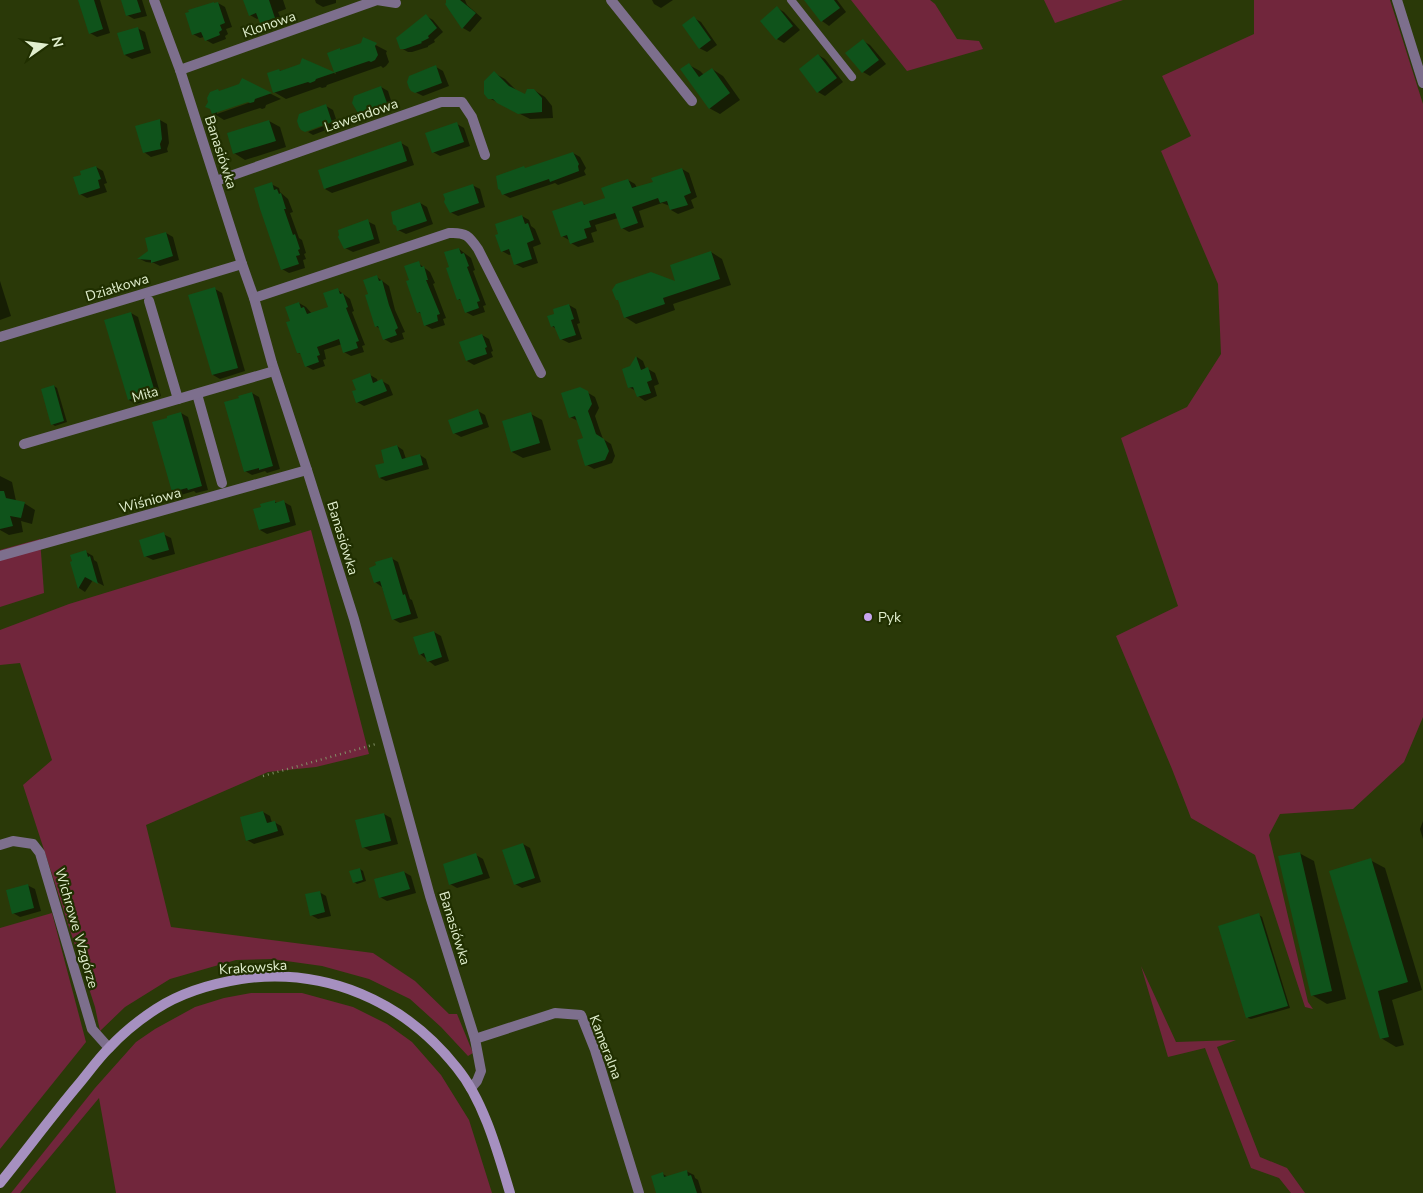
<svg xmlns="http://www.w3.org/2000/svg" width="1423" height="1193" font-family="'Nunito Sans',sans-serif">
  <style>
    .green { fill: #71263c }
    .shadow { fill: #0007; fill-rule: evenodd }
    .building { fill: #0f531b }
    .lines { fill: none; stroke-linecap: round; stroke-linejoin: round }
    .path { stroke: #839168; stroke-width: 2.5; stroke-dasharray: 1 4; stroke-linecap: butt }
    .lane { stroke: #7d6f8d; stroke-width: 8 }
    .street { stroke: #7d6f8d; stroke-width: 10 }
    .secondary { stroke: #a690c0; stroke-width: 10 }
    .poi-dot { fill: #c8a5ef; stroke: #202f00; stroke-width: 2 }
    .labels { text-anchor: middle; stroke-width: 4.5; stroke-linejoin: round; paint-order: stroke }
    .street-label { font-size: 14px; fill: #e0eecd; stroke: #202f00 }
    .poi-label { font-size: 14px; fill: #e0eecd; stroke: #202f00; text-anchor: start }
  </style>
  <rect width="100%" height="100%" fill="#2a3908"/>
  <!-- green -->
  <g class="green">
    <path d="M851,0H930L935,4L957,39L979,41L983,49L907,71Z"/>
    <path d="M1044,0H1123L1055,23Z"/>
    <path d="M1254,0H1390L1423,104V717L1404,762L1353,809L1280,814L1269,835L1308,1002L1313,1009L1305,1007L1255,855L1191,818L1172,769L1116,636L1178,606L1121,438L1187,407L1221,354L1218,284L1161,151L1191,136L1162,76L1254,34Z"/>
    <path d="M311,530L369,754L316,767L268,772L146,825L171,927L373,953L415,981L449,1014H457L473,1053L468,1056L441,1027L410,999L369,979L322,966L272,959L236,960L170,979L125,1007L100,1031L95,1007L23,785L52,760L20,663L0,665V630L69,604Z"/>
    <path d="M40,539L44,593L0,607V550Z"/>
    <path d="M52,913L86,1042L0,1149V928Z"/>
    <path d="M1141,966L1176,1042L1236,1040L1217,1047L1260,1157L1287,1168L1305,1193H1291L1279,1178L1251,1168L1205,1048L1168,1057Z"/>
    <path d="M251,993H302L353,1007L387,1024L412,1042L441,1075L469,1120L492,1193H116L99,1098L20,1193H11L95,1088L136,1042L155,1029L195,1007L224,998Z"/>
  </g>
  <!-- shadow -->
  <g class="shadow">
    <path d="M79,0H100L110,33L97,37L90,33Z"/>
    <path d="M122,0H142L147,16L134,19L127,15Z"/>
    <path d="M244,0H283L286,9L278,12L282,21L268,26L261,22L259,18L257,19L250,15Z"/>
    <path d="M315,0H336V3L323,7L316,3Z"/>
    <path d="M447,0H465L467,5L482,18L470,32L463,28L447,4Z"/>
    <path d="M652,0H673L661,8L654,4Z"/>
    <path d="M810,0H837L846,12L829,26L822,21L807,3Z"/>
    <path d="M218,3L225,7L232,27L226,29L228,34L225,36L226,39L213,44L206,40L204,37L200,38L193,34Z"/>
    <path d="M777,8L784,12L800,30L784,43L777,39L762,21Z"/>
    <path d="M426,16L433,20L443,32L434,40L435,42L428,46V47L412,52H408L401,48Z"/>
    <path d="M694,18L701,22L717,45L707,52L699,48Z"/>
    <path d="M137,28L145,32L151,53L132,59L125,55Z"/>
    <path d="M364,39L387,51L386,53L389,62L386,66L383,68L381,66L327,85L326,87L322,88L320,87L286,99L274,92L279,70L281,71L301,65L303,59L336,74L329,53L340,50L342,51L362,44Z"/>
    <path d="M863,41L870,45L886,64L870,76L863,72L847,53Z"/>
    <path d="M818,55L825,59L843,82L825,96L818,92L801,70Z"/>
    <path d="M689,65L700,71L704,75L712,69L723,76L740,100L720,114L709,108Z"/>
    <path d="M436,67L443,71L449,86L423,96L415,92Z"/>
    <path d="M494,73L505,79L518,92L526,96L534,90L545,97L552,106L553,118L530,119L489,98Z"/>
    <path d="M242,79L281,99L266,105L265,108L262,109L260,108L224,120L213,113L221,92L240,85ZM253,99L254,101L217,114V111Z"/>
    <path d="M381,87L388,91L393,107L366,116L359,112Z"/>
    <path d="M326,106L333,110L336,119L305,131Z"/>
    <path d="M160,120L167,124L169,143L167,149L168,152L151,157L144,152Z"/>
    <path d="M269,121L280,127L286,147L245,160L234,153Z"/>
    <path d="M337,121L339,125L313,135L308,132Z"/>
    <path d="M457,124L464,128L470,146L440,156L433,152Z"/>
    <path d="M401,143L408,147L414,165L332,193L325,189Z"/>
    <path d="M573,153L580,157L586,168L584,171L586,175L558,185L555,183L510,198L503,194L524,168L527,169Z"/>
    <path d="M96,167L103,171L107,183L104,184L107,192L87,198L80,194Z"/>
    <path d="M682,169L689,173L697,197L691,200L694,208L678,214L671,210L670,206L662,203L639,211L644,227L629,232L622,228L618,218L595,225L597,231L591,233L594,242L578,247L571,243L570,240H569L562,236L582,203L587,206L606,198L628,180L635,184L637,188L654,183Z"/>
    <path d="M271,184L279,188L280,192L288,199L293,212L290,213L299,238L302,240L306,253L304,254L306,259L303,260L305,268L289,273L282,269Z"/>
    <path d="M472,185L480,189L485,207L458,216L450,212Z"/>
    <path d="M420,203L427,207L433,224L406,234L398,230Z"/>
    <path d="M522,216L529,220L531,226L535,229L541,244L533,247L538,263L523,268L515,264L512,254L509,255L502,251Z"/>
    <path d="M367,221L375,225L380,243L353,252L345,248Z"/>
    <path d="M166,233L173,237L179,260L160,266L154,263L146,262L140,259L150,251Z"/>
    <path d="M459,249L471,258L475,270L473,271L486,305L483,306L485,312L473,316L466,312L462,301L458,299L451,268Z"/>
    <path d="M711,252L722,259L731,285L673,304L675,310L636,324L625,317L619,300L677,283Z"/>
    <path d="M418,263L430,272L435,283L433,284L446,318L443,319L445,325L432,329L425,325L422,314L418,312L411,281Z"/>
    <path d="M377,277L389,286L395,310L405,332L402,333L404,339L391,343L384,339L380,329L376,326L369,295Z"/>
    <path d="M0,281L11,316L0,320Z"/>
    <path d="M215,289L222,293L245,371L220,379L213,375Z"/>
    <path d="M338,290L350,299L354,311L352,312L365,345L362,346L364,352L351,356L344,352L342,344L324,350L326,359L323,360L325,366L313,370L306,366L302,354L298,353L291,322L299,303L306,307L312,314L330,308Z"/>
    <path d="M569,305L576,309L580,323L577,324L582,339L569,343L561,339L556,329L552,326L556,314Z"/>
    <path d="M131,313L138,317L161,396L136,404L129,400Z"/>
    <path d="M482,335L489,339L493,351L491,352L493,357L474,365L467,361Z"/>
    <path d="M637,357L643,361L646,369H648L655,373L659,384L654,386L657,396L645,401L638,396L636,391L629,387L631,367Z"/>
    <path d="M370,375L377,379L378,383L382,381L389,385L393,395L364,406L357,402V391Z"/>
    <path d="M54,386L57,388L67,422L55,426L52,424Z"/>
    <path d="M580,388L595,397L599,408L595,416L599,428L603,439L611,444L615,456L612,463L594,469L587,465L584,439L578,421L570,417Z"/>
    <path d="M252,393L259,397L280,469L267,473L265,471L252,475L245,471Z"/>
    <path d="M478,411L485,415L489,427L461,437L454,433Z"/>
    <path d="M181,413L188,417L208,490L196,493L194,491L181,495L174,491Z"/>
    <path d="M531,414L542,420L551,450L523,458L512,452L503,422Z"/>
    <path d="M397,446L403,450L406,459L420,455L426,459L429,469L386,481L380,478L386,464Z"/>
    <path d="M0,476L12,482L16,501L24,503L35,510L32,524L21,521L23,532L9,535L0,530Z"/>
    <path d="M275,502L278,503L284,502L291,506L296,525L267,534L260,530Z"/>
    <path d="M163,534L171,538L175,554L153,560L145,556Z"/>
    <path d="M86,552L93,556L94,560L97,562L104,586L93,580L85,592L79,588L72,563Z"/>
    <path d="M391,558L398,562L410,599L412,600L418,618L400,623L393,619L382,587L375,582Z"/>
    <path d="M434,632L441,636L449,661L435,666L420,654Z"/>
    <path d="M263,812L270,816L272,823L274,822L281,826L284,835L254,844L247,840Z"/>
    <path d="M384,814L391,818L398,844L370,851L363,847Z"/>
    <path d="M1423,821V839L1420,829Z"/>
    <path d="M523,844L530,848L541,882L522,888L515,884Z"/>
    <path d="M1299,853L1314,861L1346,999L1327,1004L1312,995Z"/>
    <path d="M476,855L483,859L490,878L457,888L450,884Z"/>
    <path d="M1370,860L1385,868L1422,990L1392,1000L1404,1045L1396,1047L1381,1038L1331,872Z"/>
    <path d="M360,869L363,871L366,881L357,884L354,882Z"/>
    <path d="M404,872L411,876L416,893L387,901L380,897Z"/>
    <path d="M27,885L35,889L41,911L20,917L13,913Z"/>
    <path d="M319,892L326,896L331,916L318,919L311,915Z"/>
    <path d="M1259,915L1262,917L1290,1008L1251,1019L1248,1018Z"/>
    <path d="M686,1171L694,1175L695,1178L698,1180L702,1193H657L663,1174L668,1177Z"/>
  </g>
  <!-- building -->
  <g class="building">
    <path d="M78,0H94L103,29L89,34Z"/>
    <path d="M121,0H137L141,12L126,16Z"/>
    <path d="M243,0H269L275,18L260,23L256,13L249,16Z"/>
    <path d="M446,0H460L476,13L462,29L445,4L446,3Z"/>
    <path d="M804,0H834L840,8L821,22Z"/>
    <path d="M214,2V3L218,2L225,23L220,25L222,30L219,32L220,35L205,41L201,32L192,35L185,13L189,12L188,10Z"/>
    <path d="M777,6L793,26L776,40L760,21Z"/>
    <path d="M426,14L437,28L428,36L429,38L421,42L422,43L405,49H400L396,38Z"/>
    <path d="M694,16L711,40L699,49L682,25Z"/>
    <path d="M138,27L144,49L124,55L117,33Z"/>
    <path d="M363,37L377,43L375,46L378,55L375,60L371,62L369,61L316,79L315,81L310,83L308,82L273,93L267,73L279,69L280,71L300,64L302,58L334,72L327,53L340,48V50L361,43Z"/>
    <path d="M863,39L879,60L862,73L845,53Z"/>
    <path d="M818,54L837,78L817,93L799,69Z"/>
    <path d="M689,63L699,77L712,68L730,93L709,109L680,69Z"/>
    <path d="M436,65L442,83L415,93L411,91L409,88L407,82L409,76Z"/>
    <path d="M494,71L509,86L525,94L527,89H534L542,98V112L518,114L497,103L493,99H488L484,94V81Z"/>
    <path d="M242,78L272,93L255,99L254,102L250,103L248,102L212,114L210,109L205,107L208,102L207,98L210,92L218,89L219,91L239,84Z"/>
    <path d="M381,86L387,103L358,113L352,103L354,96Z"/>
    <path d="M326,104L332,122L305,132L301,130L299,127L297,121L299,114Z"/>
    <path d="M160,119L162,139L160,144L161,149L143,153L135,126Z"/>
    <path d="M269,120L276,141L233,154L227,133Z"/>
    <path d="M457,122L464,142L432,153L425,133Z"/>
    <path d="M401,141L407,161L324,189L318,170Z"/>
    <path d="M573,152L579,164L578,166L579,171L550,182L549,179L502,195L500,190L498,189L496,176L524,166L525,168Z"/>
    <path d="M96,166L101,179L98,180L100,188L79,195L73,177L81,175L80,171Z"/>
    <path d="M682,168L691,193L684,196L688,205L670,210L667,201L660,203L658,198L632,207L638,223L621,229L615,213L589,221L591,227L584,229L587,238L570,244L567,235L561,237L552,211L582,201L584,205L605,198L601,188L615,183L628,179L632,188L653,182L651,178Z"/>
    <path d="M272,182L274,190L277,189L279,194L281,193L286,209H284L293,235L295,234L300,249L298,250L300,255L296,256L299,264L281,270L260,209L254,188Z"/>
    <path d="M473,184L479,203L450,213L444,202L445,199L443,194Z"/>
    <path d="M420,202L427,221L397,231L396,226L393,224L391,212Z"/>
    <path d="M522,215L525,224L528,223L534,240L527,243L532,259L514,265L509,249L501,252L495,235L498,234L495,224Z"/>
    <path d="M368,219L374,239L344,249L338,237L339,235L338,230Z"/>
    <path d="M166,232L173,256L151,263V260L137,259L148,251L145,238Z"/>
    <path d="M459,248L461,254L464,253L469,266L467,267L480,301L477,302L479,308L465,313L460,299L457,300L446,268L449,267L444,252Z"/>
    <path d="M711,251L720,279L663,298L665,304L624,318L618,300H616L612,290L616,284L651,272L675,281L670,265Z"/>
    <path d="M419,261L421,267L424,266L428,280H426L440,314L437,315L438,321L424,326L420,312L417,313L406,281L409,280L404,266Z"/>
    <path d="M377,275L379,281L382,280L389,305L398,328L395,330L397,335L383,340L378,326L375,327L365,295L368,294L363,280Z"/>
    <path d="M215,287L238,368L212,375L188,295Z"/>
    <path d="M338,288L340,294L343,293L348,307L346,308L359,341L356,342L358,348L343,353L339,339L317,347L320,355L317,356L319,362L305,367L300,353H297L286,322L290,321L285,307L299,302L301,308L304,307L307,314L328,307L323,293Z"/>
    <path d="M569,304L574,319L571,320L576,335L560,340L554,326L551,327L547,316L554,314L553,309Z"/>
    <path d="M131,312L155,392L128,400L104,320Z"/>
    <path d="M482,334L487,347L485,348L487,354L466,361L459,342Z"/>
    <path d="M636,356L641,370L648,367L652,380L647,382L651,393L637,397L633,387L628,388L622,369L630,366Z"/>
    <path d="M370,373L373,383L382,379L387,391L356,403L352,391L356,390L352,380Z"/>
    <path d="M54,385L64,421L51,425L41,389Z"/>
    <path d="M580,387L588,391L592,404L588,411L592,422L596,434L604,439L609,451L605,460L585,466L577,440L583,438L575,416L569,418L561,393Z"/>
    <path d="M252,392L273,466L259,470V468L244,472L224,402L239,398L238,396Z"/>
    <path d="M478,409L483,424L453,434L448,420Z"/>
    <path d="M181,412L202,486L188,490L187,488L172,492L152,422L167,418V416Z"/>
    <path d="M531,412L540,443L511,452L502,421Z"/>
    <path d="M397,445L402,459L420,454L423,465L379,478L375,465L384,463L381,450Z"/>
    <path d="M0,491H4L6,498L25,502L21,518L10,516L13,526L0,529Z"/>
    <path d="M275,500V503L284,500L290,522L259,530L253,509L261,507L260,504Z"/>
    <path d="M164,532L169,550L144,557L139,540Z"/>
    <path d="M86,550L88,557L90,556L98,584L85,577L78,589L70,562L72,561L70,555Z"/>
    <path d="M392,557L403,595L405,594L411,614L392,620L380,581L374,583L369,568L376,565L375,562Z"/>
    <path d="M434,631L442,657L427,662L424,653L419,655L413,637Z"/>
    <path d="M263,811L267,823L275,821L278,831L246,841L240,817Z"/>
    <path d="M384,813L391,841L362,848L355,820Z"/>
    <path d="M523,843L535,878L514,885L502,850Z"/>
    <path d="M1300,852L1332,991L1311,996L1278,856Z"/>
    <path d="M476,853L483,874L449,885L443,864Z"/>
    <path d="M1371,858L1408,982L1378,991L1389,1037L1380,1039L1329,871Z"/>
    <path d="M360,868L363,880L353,883L349,871Z"/>
    <path d="M404,871L410,889L379,898L374,879Z"/>
    <path d="M28,884L34,908L12,914L6,890Z"/>
    <path d="M320,891L325,912L310,916L305,894Z"/>
    <path d="M1259,913L1288,1006L1246,1018L1218,926Z"/>
    <path d="M687,1170L688,1176L691,1175L697,1193H656L651,1176L663,1172L664,1177Z"/>
  </g>
  <g class="lines">
    <!-- path -->
    <path class="path" d="M263,776L376,744"/>
    <!-- lane -->
    <path class="lane" d="M791,0L852,77"/>
    <!-- street -->
    <g class="street">
      <path d="M154,0L180,70L242,264L254,298L272,363L307,470L354,619L430,896L475,1039L481,1071L477,1081L471,1088"/>
      <path d="M611,0L692,101"/>
      <path d="M1397,0L1423,83"/>
      <path d="M180,70L377,0L396,3"/>
      <path d="M216,181L441,102H462L472,117L485,155"/>
      <path d="M254,298L449,233C466,232 469,236 478,249L541,373"/>
      <path d="M149,301L178,399"/>
      <path d="M0,337L242,264"/>
      <path d="M197,394L222,483"/>
      <path d="M24,444L274,371"/>
      <path d="M0,556L307,470"/>
      <path d="M0,845L13,841L33,844L40,853L92,1029L109,1048"/>
      <path d="M475,1039L555,1013L581,1015L595,1050L639,1193"/>
    </g>
    <!-- secondary -->
    <path class="secondary" d="M0,1183C26,1151 51,1117 78,1085C88,1073 98,1059 109,1048C123,1033 139,1020 156,1009C182,992 210,984 241,979C326,967 404,1001 457,1068C484,1101 498,1153 510,1193"/>
  </g>
  <!-- markers -->
  <circle class="poi-dot" cx="868" cy="617" r="5"/>
  <g class="labels">
    <!-- street labels -->
    <g class="street-label">
      <text transform="translate(269 24) rotate(-19)" y="5">Klonowa</text>
      <text transform="translate(361 115) rotate(-19)" y="5">Lawendowa</text>
      <text transform="translate(221 152) rotate(72)" y="5">Banasiówka</text>
      <text transform="translate(117 287) rotate(-17)" y="5">Działkowa</text>
      <text transform="translate(145 394) rotate(-16)" y="5">Miła</text>
      <text transform="translate(150 500) rotate(-15)" y="5">Wiśniowa</text>
      <text transform="translate(343 538) rotate(73)" y="5">Banasiówka</text>
      <text transform="translate(77 928) rotate(74)" y="5">Wichrowe Wzgórze</text>
      <text transform="translate(455 928) rotate(73)" y="5">Banasiówka</text>
      <text transform="translate(253 967) rotate(-4)" y="5">Krakowska</text>
      <text transform="translate(606 1047) rotate(69)" y="5">Kameralna</text>
    </g>
    <!-- poi labels -->
    <g class="poi-label">
      <text x="878" y="622">Pyk</text>
    </g>
  </g>
  <!-- north arrow -->
  <g transform="translate(45 45) rotate(76)" stroke="#202f00" stroke-width="4" paint-order="stroke">
  <path d="M0-4L9 19L0 12L-9 19Z" fill="#e0eecd"/>
  <text y="-8" font-size="14" font-weight="bold" text-anchor="middle" fill="#e0eecd">N</text>
  </g>
</svg>
